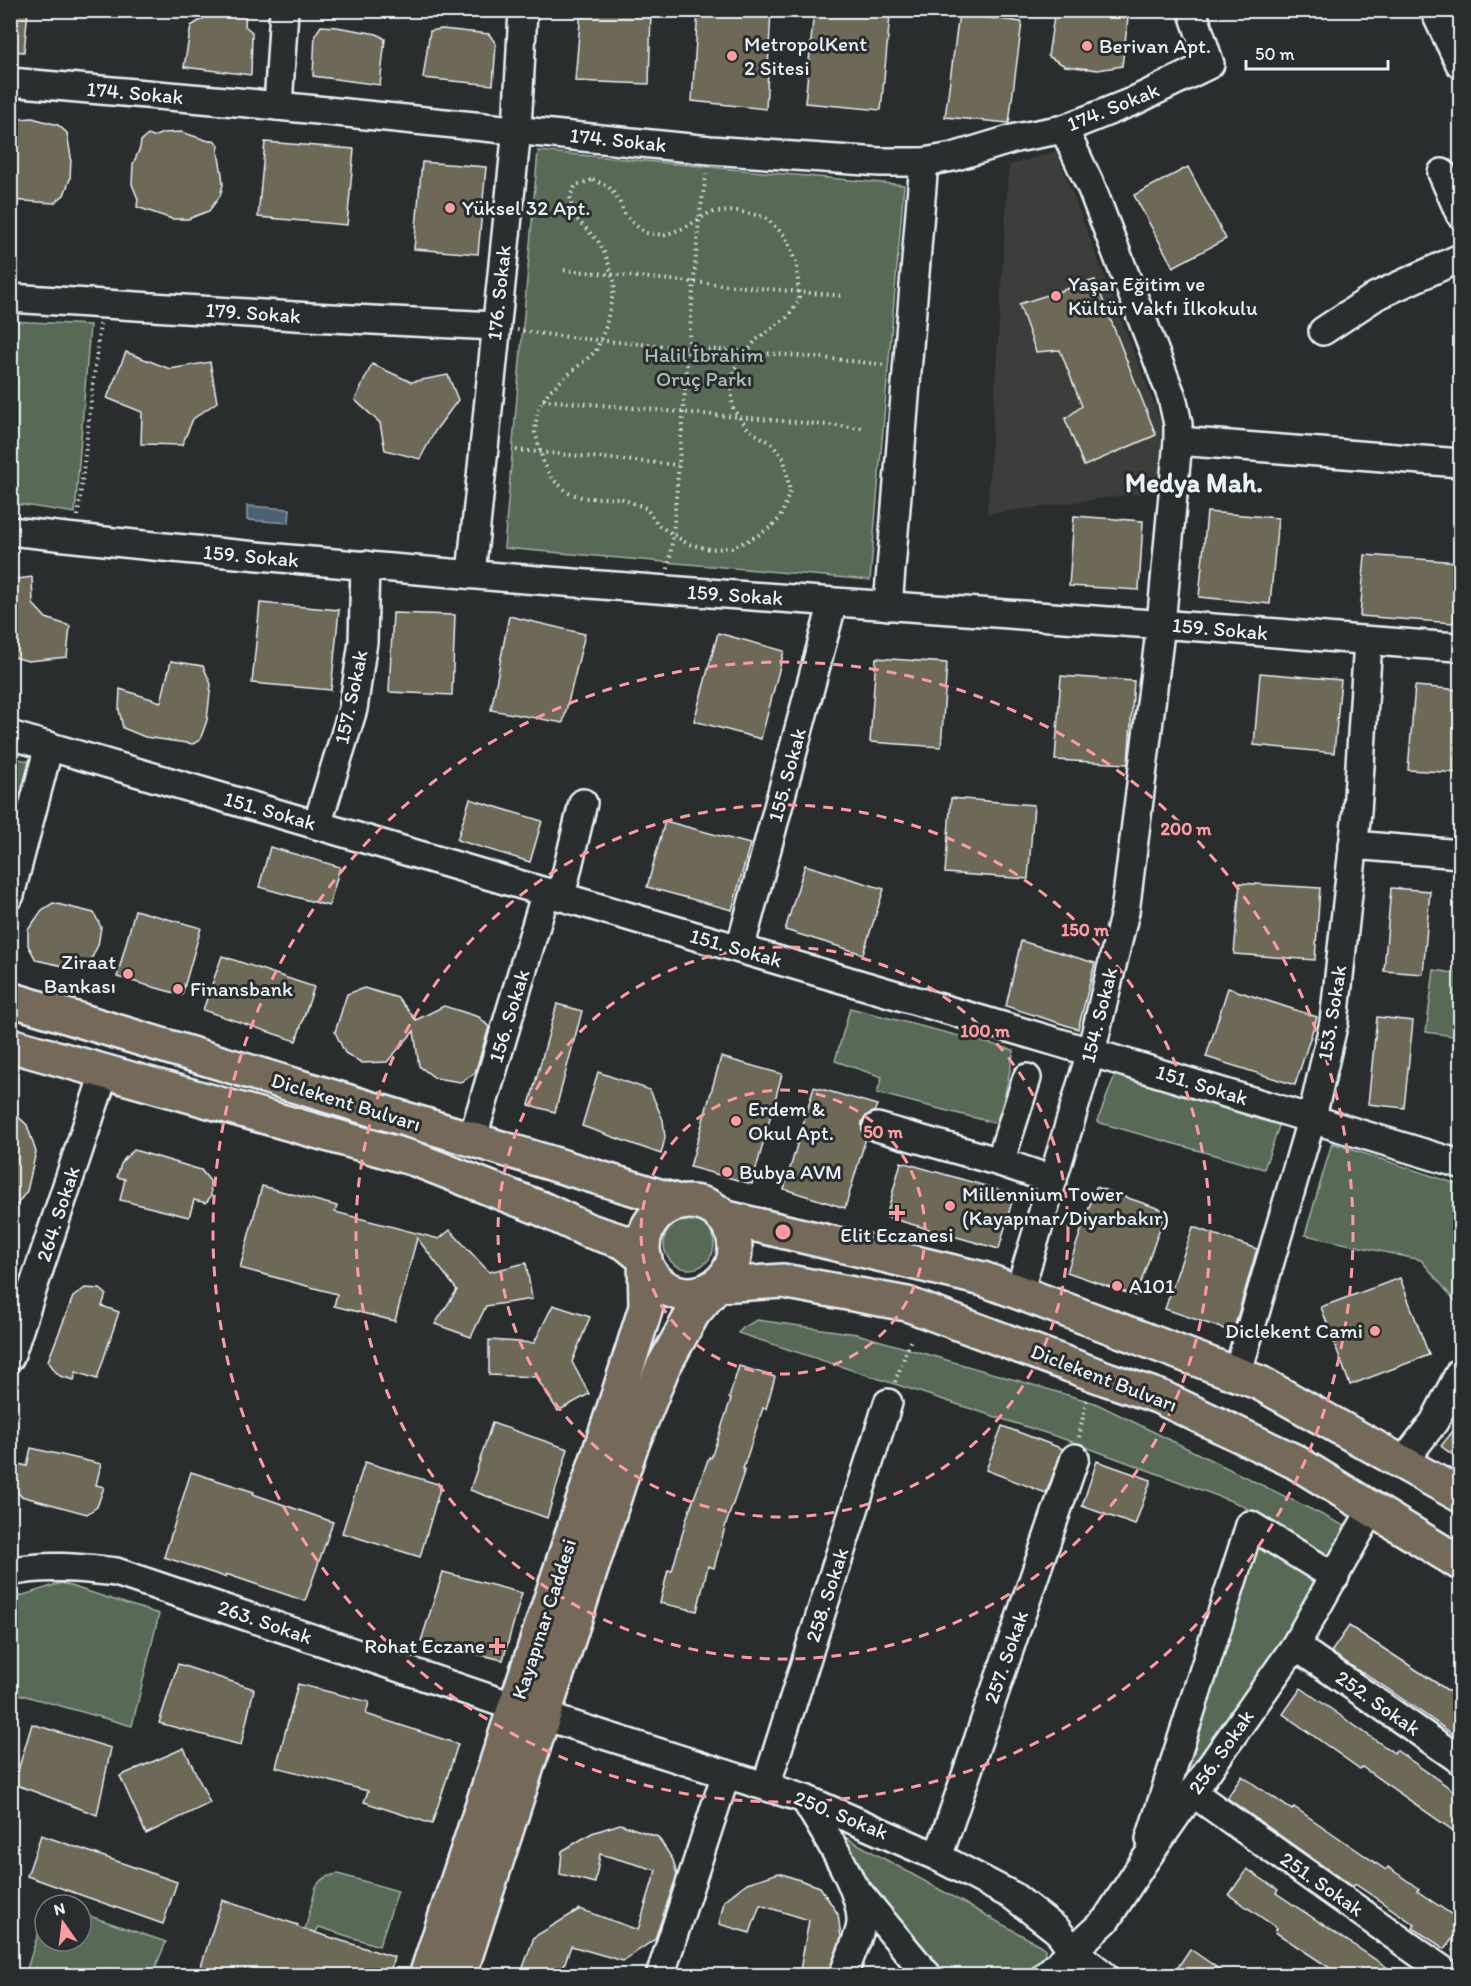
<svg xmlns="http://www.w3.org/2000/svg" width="1471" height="1986" font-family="Itim,sans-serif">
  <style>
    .built { fill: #3e3e3a }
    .green { fill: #586a54; stroke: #a0aea6; stroke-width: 1.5 }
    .water { fill: #4d6270; stroke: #8b9ba6; stroke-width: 1.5 }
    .building { fill: #6e6756; stroke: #e8f1f8; stroke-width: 1.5 }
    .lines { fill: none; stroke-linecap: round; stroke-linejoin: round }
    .minor-casing { stroke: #e8f1f8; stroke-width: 32 }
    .major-casing { stroke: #e8f1f8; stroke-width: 38 }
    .path { stroke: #e8f1f8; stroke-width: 4; stroke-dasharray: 1.5 4.5; stroke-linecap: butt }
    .minor { stroke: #2a2d2e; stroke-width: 27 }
    .major { stroke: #746a5a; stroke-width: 33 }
    .ring { fill: none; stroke: #ff9aa2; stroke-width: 3; stroke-dasharray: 10 8 }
    .poi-dot { fill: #ff9aa2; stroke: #2a2d2e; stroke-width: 2 }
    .labels { text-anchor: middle; stroke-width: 6; stroke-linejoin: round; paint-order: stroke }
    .poi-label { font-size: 21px; fill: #e8f1f8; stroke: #2a2d2e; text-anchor: start }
    .street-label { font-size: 21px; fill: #e8f1f8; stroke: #2a2d2e }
    .park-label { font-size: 21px; fill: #aebbb6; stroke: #2a2d2e }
    .district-label { font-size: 27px; font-weight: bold; fill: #e8f1f8; stroke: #2a2d2e }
    .centre { fill: #ff9aa2; stroke: #2a2d2e; stroke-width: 3 }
    .ring-label { font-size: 18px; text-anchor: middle; font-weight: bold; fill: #ff9aa2; stroke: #2a2d2e; stroke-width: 6; stroke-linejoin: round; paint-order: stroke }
  </style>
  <rect width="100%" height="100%" fill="#2a2d2e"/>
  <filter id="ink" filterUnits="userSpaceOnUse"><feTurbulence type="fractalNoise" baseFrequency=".0167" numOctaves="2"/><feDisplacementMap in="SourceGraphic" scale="12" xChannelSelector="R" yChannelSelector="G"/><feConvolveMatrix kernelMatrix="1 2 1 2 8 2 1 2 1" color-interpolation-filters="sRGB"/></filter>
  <g filter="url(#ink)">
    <!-- built -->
    <path class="built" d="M1056,151L1163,427L1157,491L987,514L1009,165Z"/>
    <!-- green -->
    <g class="green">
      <path d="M538,151L904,185L870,580L504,548Z"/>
      <path d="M10,321L90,325L75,513L11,503Z"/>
      <path d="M11,757L32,762L11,848Z"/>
      <path d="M1434,970L1460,974V1037L1426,1032Z"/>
      <path d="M850,1008L1014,1050L999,1124L877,1093L882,1077L835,1061Z"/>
      <path d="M1115,1075L1280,1123L1264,1169L1097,1122Z"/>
      <path d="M1332,1143L1460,1185V1307L1421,1260L1305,1235Z"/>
      <circle cx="689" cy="1244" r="25"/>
      <path d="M757,1320L857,1334L1095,1403L1351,1529L1334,1560L1239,1504L1067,1440L738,1333L744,1327Z"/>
      <path d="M1255,1536L1324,1578L1177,1796Z"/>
      <path d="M61,1583L159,1614L132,1726L11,1692V1599Z"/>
      <path d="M845,1837L1045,1948L1044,1962L1029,1975H946L840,1846Z"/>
      <path d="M338,1874L398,1891L379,1946L319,1927L311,1939L303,1937L316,1887C322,1877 327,1876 338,1874Z"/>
      <path d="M45,1912V1941H81V1913L166,1942L152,1975H25Z"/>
    </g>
    <!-- water -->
    <path class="water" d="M247,506L290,509L289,523L247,520Z"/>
    <!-- building -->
    <g class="building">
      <path d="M10,10H28L24,52L10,51Z"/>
      <path d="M206,10H246L245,26L252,32L251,75L184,67L191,26L204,18Z"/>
      <path d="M581,10H651L649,84L575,81Z"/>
      <path d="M698,10H771L766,109L692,101Z"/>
      <path d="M814,10H841L890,15L881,110L805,103Z"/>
      <path d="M1055,10H1129L1122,66L1098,70L1065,66L1048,56Z"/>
      <path d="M959,14L1022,22L1009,123L945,117Z"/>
      <path d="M321,26L337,27L377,34L385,39L380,85L313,76L315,35Z"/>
      <path d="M442,29L489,34L496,44L493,85L423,78L430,31Z"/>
      <path d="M32,118L58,125L67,133L71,157L70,179L64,195L54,203L10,200V120Z"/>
      <path d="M181,132L209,141L214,140L219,145L218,152L222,174L223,185L220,196L209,211L188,219H172L137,207L138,199L132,184L133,164L140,148L141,141L148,135L153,137L163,133Z"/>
      <path d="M265,142L354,149L347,225L258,217Z"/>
      <path d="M422,162L486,167L478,254L414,249Z"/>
      <path d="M1188,167L1226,239L1173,267L1134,195Z"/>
      <path d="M1095,280L1156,435L1084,466L1065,419L1082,406L1060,350L1036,352L1019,304Z"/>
      <path d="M126,352L170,369L210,362L217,402L193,419L182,445L141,444L142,412L107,398Z"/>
      <path d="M372,364L411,382L448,375L458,400L435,431L420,459L385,450L380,423L355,400Z"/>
      <path d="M1207,512L1278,518L1270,604L1199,597Z"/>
      <path d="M1074,516L1143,521L1139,590L1069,586Z"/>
      <path d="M1365,555L1458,562L1454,623L1360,616Z"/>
      <path d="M32,577L33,604L46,618L70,626L67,657L28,661L10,656V580Z"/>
      <path d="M260,603L339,610L331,690L252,683Z"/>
      <path d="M393,613L455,615L452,695L389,692Z"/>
      <path d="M509,616L585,634L563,723L491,710Z"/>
      <path d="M718,633L784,651L761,739L694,721Z"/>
      <path d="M876,658L947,663L941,747L870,742Z"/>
      <path d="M171,661L203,666L211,684L207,720L200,740L193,744L145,737L123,728L119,710L120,689L161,702Z"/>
      <path d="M1260,673L1341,680L1334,753L1254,745Z"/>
      <path d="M1061,676L1134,681L1128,764L1055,760Z"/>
      <path d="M1415,686L1461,690V773L1408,770Z"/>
      <path d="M951,798L1034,805L1028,879L945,873Z"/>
      <path d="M470,799L542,821L530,862L457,840Z"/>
      <path d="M665,821L750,844L732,910L647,887Z"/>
      <path d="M270,847L340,867L329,906L259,887Z"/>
      <path d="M805,865L884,889L863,954L785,930Z"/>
      <path d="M1240,883L1320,888L1315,960L1234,954Z"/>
      <path d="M1391,888L1430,891L1423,974L1384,971Z"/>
      <path d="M53,903L94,913L101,927L98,945L89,964L77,969L36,960L28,945V930L42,910Z"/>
      <path d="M135,910L201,928L182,995L117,977Z"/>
      <path d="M1021,941L1095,963L1078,1029L1006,1006Z"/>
      <path d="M222,956L314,987L296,1041L203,1010Z"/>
      <path d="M364,988L398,998L416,1020L444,1006L479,1017L489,1027L475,1073L461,1082L435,1078L419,1066L414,1031L387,1062L362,1063L345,1053L335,1032L347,994Z"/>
      <path d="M1228,988L1317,1017L1295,1085L1206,1057Z"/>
      <path d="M557,1004L582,1011L555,1112L529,1105Z"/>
      <path d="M1377,1017L1413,1021L1404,1108L1368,1104Z"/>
      <path d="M721,1057L782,1074L752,1184L690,1167Z"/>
      <path d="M598,1072L650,1090L663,1120L665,1138L661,1154L582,1126Z"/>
      <path d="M814,1087L877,1105L874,1112L867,1115L862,1122V1131L866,1138L845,1208L784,1189Z"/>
      <path d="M10,1109L27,1125L36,1152L27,1191L10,1214Z"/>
      <path d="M134,1150L201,1170L210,1181L211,1196L206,1203L194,1200L189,1217L120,1200L125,1179L117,1177L121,1164L125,1158Z"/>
      <path d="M901,1162L1014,1194L999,1249L886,1217Z"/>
      <path d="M262,1186L337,1206L335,1212L439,1239L450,1230L489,1272L526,1263L532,1299L486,1306L471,1337L435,1324L457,1290L417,1238L395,1321L334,1306L337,1294L240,1268Z"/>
      <path d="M1096,1187L1166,1211L1136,1296L1067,1272Z"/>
      <path d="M1193,1227L1257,1249L1233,1332L1165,1309Z"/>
      <path d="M1400,1278L1429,1355L1350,1385L1321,1307Z"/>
      <path d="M85,1288L100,1289L106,1294L102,1306L119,1312L97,1379L76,1372L74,1380L60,1376L55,1371L48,1361L73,1297Z"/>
      <path d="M553,1305L590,1317L572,1362L589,1394L558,1411L536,1377L489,1375V1340L534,1343Z"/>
      <path d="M739,1366L775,1377L766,1409L763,1408L743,1469H745L725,1527L714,1568L708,1566L697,1611L660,1603L668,1570L672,1571L687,1517L709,1457L711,1458L731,1399L729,1398Z"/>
      <path d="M1461,1421V1461L1441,1446Z"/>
      <path d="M492,1423L568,1449L547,1518L470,1490Z"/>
      <path d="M1002,1426L1063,1449L1046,1493L986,1470Z"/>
      <path d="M31,1448L101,1464L96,1485L104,1487L97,1507L87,1514L21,1496L11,1485L10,1469L15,1463L27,1466Z"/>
      <path d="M1097,1461L1151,1480L1135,1525L1082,1506Z"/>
      <path d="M365,1462L441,1485L420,1557L342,1533Z"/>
      <path d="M191,1472L254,1492L253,1494L333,1522L305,1601L226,1574L225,1577L164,1557Z"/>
      <path d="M443,1572L522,1593L503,1660L421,1641Z"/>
      <path d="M1349,1626L1461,1699V1724L1453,1734L1363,1672L1362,1673L1331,1652Z"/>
      <path d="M178,1664L254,1689L241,1745L159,1723Z"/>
      <path d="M298,1684L369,1702L366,1714L458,1744L432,1824L364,1802L368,1791L276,1767Z"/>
      <path d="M1301,1688L1394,1753L1396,1750L1461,1796V1836L1362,1767L1360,1769L1283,1714Z"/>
      <path d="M32,1724L111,1748L97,1815L14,1784Z"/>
      <path d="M184,1748L210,1803L146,1834L120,1776Z"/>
      <path d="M1242,1776L1292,1810L1294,1807L1386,1870L1388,1867L1419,1889L1417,1891L1461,1921V1926L1445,1949L1413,1928L1415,1925L1355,1884L1353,1887L1227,1798Z"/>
      <path d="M620,1824L658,1837L673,1860L677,1875L655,1939L623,1961L571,1946L560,1976H520L534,1937L580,1909L638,1930L656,1870L600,1854L595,1883L560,1874L562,1851L592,1833Z"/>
      <path d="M41,1835L177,1882L163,1924L27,1876Z"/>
      <path d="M1247,1869L1278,1890L1276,1893L1400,1976H1342L1275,1932L1277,1928L1229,1895Z"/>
      <path d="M779,1873L820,1887L838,1914L841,1937L828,1976H799L809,1920L760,1905L750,1933L719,1924L724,1901L747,1883Z"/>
      <path d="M222,1900L298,1925L297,1927L394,1957L389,1976H198Z"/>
      <path d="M1190,1949L1229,1976H1172Z"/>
    </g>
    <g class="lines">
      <defs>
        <g id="minor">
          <path d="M1434,10L1460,64"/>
          <path d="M10,82L248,103L710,150L880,162H924L953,157L1016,138L1064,129L1134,101L1210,64L1192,10"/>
          <path d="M278,106L284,10"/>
          <path d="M1442,173L1460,214"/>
          <path d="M10,298L311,317L495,326"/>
          <path d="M1323,331L1376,296L1460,258"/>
          <path d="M1178,441L1460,463"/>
          <path d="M10,531C391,573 773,598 1154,624C1256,630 1358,641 1460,647"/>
          <path d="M471,574L517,129L523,10"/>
          <path d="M888,606L924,162"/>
          <path d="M10,735L1060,1043L1460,1164"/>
          <path d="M317,825L353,709L363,642L365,565"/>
          <path d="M1353,845L1460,854"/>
          <path d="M10,895L49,746"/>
          <path d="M561,896L583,803"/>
          <path d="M740,949L833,602"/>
          <path d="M877,1127L1000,1162L1053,1180"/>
          <path d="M472,1140L546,892"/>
          <path d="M1000,1162L1027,1078"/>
          <path d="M1019,1292L1091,1052L1125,912L1161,624L1178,441V424L1172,397L1092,189L1064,129"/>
          <path d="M10,1357L105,1071"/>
          <path d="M1237,1375L1312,1117L1334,1022L1357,812L1368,641"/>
          <path d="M1402,1463L1434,1422L1460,1372"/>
          <path d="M10,1572C45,1564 81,1568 116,1572L515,1707"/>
          <path d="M1295,1646L1460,1760"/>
          <path d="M544,1716L805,1799L938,1857L1013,1896L1058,1931L1073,1951L1105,1976"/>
          <path d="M766,1786L888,1403"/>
          <path d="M1193,1793L1451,1976"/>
          <path d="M805,1799C822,1829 862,1888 861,1922C861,1934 847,1963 843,1976"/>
          <path d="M1150,1839L1250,1525L1335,1577"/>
          <path d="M938,1857L1075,1458"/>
          <path d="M855,1888L928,1976"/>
          <path d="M660,1976L726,1774"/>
          <path d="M1045,1976L1106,1920L1143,1863L1295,1646L1372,1509"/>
        </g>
        <g id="major">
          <path d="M10,999L682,1203"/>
          <path d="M10,1045L415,1159L540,1208L587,1230L624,1242L645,1259L646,1307L618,1396L426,1976"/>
          <circle cx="689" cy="1248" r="46"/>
          <path d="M723,1217L983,1279L1114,1328L1260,1383L1460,1495"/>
          <path d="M459,1976L630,1449L663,1367L693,1313L717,1285L783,1281L907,1304L1107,1379L1160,1397L1294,1461L1460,1563"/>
        </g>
      </defs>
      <!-- minor casing -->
      <use href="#minor" class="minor-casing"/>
      <!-- major casing -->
      <use href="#major" class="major-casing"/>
      <!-- path -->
      <g class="path">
        <path d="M593,180L608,186L618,199L625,214L633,223L645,233L665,235L684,228L711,212L737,211L765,217L785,236L797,265L799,301L787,317L756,340L734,369L731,389L733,409L749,430L771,443L784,459L790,492L780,518L771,527L757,536L731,548L709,549L688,544L658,525L646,508L620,498H584L569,493L552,479L543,461L535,432L537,411L549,391L596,351L606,326L615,284L606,256L598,241L573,215L570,196L576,185Z"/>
        <path d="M564,270L844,296"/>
        <path d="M517,330C639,349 763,349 885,365"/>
        <path d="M543,400L863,428"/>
        <path d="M516,450L678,465"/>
        <path d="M78,516L100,324"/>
        <path d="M668,569L673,535L699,219L707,170"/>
        <path d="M895,1382L911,1339"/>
        <path d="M1079,1437L1087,1397"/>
      </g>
      <!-- minor -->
      <use href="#minor" class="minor"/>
      <!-- major -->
      <use href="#major" class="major"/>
    </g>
  </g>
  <!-- distance rings -->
  <g class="ring">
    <circle cx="783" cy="1232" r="142"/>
    <circle cx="783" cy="1232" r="285"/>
    <circle cx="783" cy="1232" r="427"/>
    <circle cx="783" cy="1232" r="570"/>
  </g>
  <!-- markers -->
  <g class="poi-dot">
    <circle cx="1087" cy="46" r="6"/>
    <circle cx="732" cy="56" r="6"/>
    <circle cx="450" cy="208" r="6"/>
    <circle cx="1056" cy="296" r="6"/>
    <circle cx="128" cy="974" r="6"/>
    <circle cx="178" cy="989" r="6"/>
    <circle cx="736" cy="1121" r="6"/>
    <circle cx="727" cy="1172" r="6"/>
    <circle cx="950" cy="1206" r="6"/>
    <path d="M894 1204h6v6h6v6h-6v6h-6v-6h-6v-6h6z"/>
    <circle cx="1117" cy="1286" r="6"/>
    <circle cx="1375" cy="1331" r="6"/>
    <path d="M494 1637h6v6h6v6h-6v6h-6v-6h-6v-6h6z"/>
  </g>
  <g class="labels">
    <!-- poi labels -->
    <g class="poi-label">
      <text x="744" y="51">MetropolKent<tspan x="744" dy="24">2 Sitesi</tspan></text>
      <text x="1099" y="53">Berivan Apt.</text>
      <text x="462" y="215">Yüksel 32 Apt.</text>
      <text x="1068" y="291">Yaşar Eğitim ve<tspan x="1068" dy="24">Kültür Vakfı İlkokulu</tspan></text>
      <text x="116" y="969" text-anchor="end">Ziraat<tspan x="116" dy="24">Bankası</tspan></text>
      <text x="190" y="996">Finansbank</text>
      <text x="748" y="1116">Erdem &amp;<tspan x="748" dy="24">Okul Apt.</tspan></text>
      <text x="739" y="1179">Bubya AVM</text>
      <text x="962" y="1201">Millennium Tower<tspan x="962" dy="24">(Kayapınar/Diyarbakır)</tspan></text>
      <text x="897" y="1242" text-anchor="middle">Elit Eczanesi</text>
      <text x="1129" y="1293">A101</text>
      <text x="1363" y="1338" text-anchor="end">Diclekent Cami</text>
      <text x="485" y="1653" text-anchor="end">Rohat Eczane</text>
    </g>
    <!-- street labels -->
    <g class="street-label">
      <text transform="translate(135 93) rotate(5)" y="7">174. Sokak</text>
      <text transform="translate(1113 107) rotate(-22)" y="7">174. Sokak</text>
      <text transform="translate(618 140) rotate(6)" y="7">174. Sokak</text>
      <text transform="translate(499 293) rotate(-84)" y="7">176. Sokak</text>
      <text transform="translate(253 313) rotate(4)" y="7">179. Sokak</text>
      <text transform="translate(251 556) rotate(5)" y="7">159. Sokak</text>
      <text transform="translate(735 595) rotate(4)" y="7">159. Sokak</text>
      <text transform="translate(1220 629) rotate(5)" y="7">159. Sokak</text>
      <text transform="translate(351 697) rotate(-78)" y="7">157. Sokak</text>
      <text transform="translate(787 775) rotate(-75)" y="7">155. Sokak</text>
      <text transform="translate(270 811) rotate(16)" y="7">151. Sokak</text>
      <text transform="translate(736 948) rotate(16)" y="7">151. Sokak</text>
      <text transform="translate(1332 1013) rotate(-81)" y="7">153. Sokak</text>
      <text transform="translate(1099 1015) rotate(-76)" y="7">154. Sokak</text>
      <text transform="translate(509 1016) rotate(-73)" y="7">156. Sokak</text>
      <text transform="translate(1202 1085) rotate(17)" y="7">151. Sokak</text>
      <text transform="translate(346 1102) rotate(17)" y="7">Diclekent Bulvarı</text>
      <text transform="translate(58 1214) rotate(-72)" y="7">264. Sokak</text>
      <text transform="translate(1104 1378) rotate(21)" y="7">Diclekent Bulvarı</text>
      <text transform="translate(827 1595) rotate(-72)" y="7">258. Sokak</text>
      <text transform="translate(544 1619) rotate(-72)" y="7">Kayapınar Caddesi</text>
      <text transform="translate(265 1622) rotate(19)" y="7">263. Sokak</text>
      <text transform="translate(1006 1657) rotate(-71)" y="7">257. Sokak</text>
      <text transform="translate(1378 1703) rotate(35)" y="7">252. Sokak</text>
      <text transform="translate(1221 1752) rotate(-55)" y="7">256. Sokak</text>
      <text transform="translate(841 1815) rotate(22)" y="7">250. Sokak</text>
      <text transform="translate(1322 1884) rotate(35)" y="7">251. Sokak</text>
    </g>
    <!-- park labels -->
    <g class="park-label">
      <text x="704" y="362">Halil İbrahim<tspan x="704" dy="24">Oruç Parkı</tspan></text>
    </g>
    <!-- district labels -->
    <g class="district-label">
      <text x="1194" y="492">Medya Mah.</text>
    </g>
  </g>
  <circle cx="783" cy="1232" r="9" class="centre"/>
  <g class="ring-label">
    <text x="1186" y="835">200 m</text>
    <text x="1085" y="936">150 m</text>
    <text x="985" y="1037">100 m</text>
    <text x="883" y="1138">50 m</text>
  </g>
  <!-- margin -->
  <rect width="1471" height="1986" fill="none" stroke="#2a2d2e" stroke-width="36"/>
  <rect x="18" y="18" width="1435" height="1950" fill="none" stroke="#e8f1f8" stroke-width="2" filter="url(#ink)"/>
  <!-- north arrow -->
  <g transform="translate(63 1923) rotate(346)"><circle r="28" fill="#2a2d2e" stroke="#767b7f" stroke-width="1.5"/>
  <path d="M0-4.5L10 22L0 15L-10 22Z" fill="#ff9aa2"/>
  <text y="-9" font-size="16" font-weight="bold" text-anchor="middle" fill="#e8f1f8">N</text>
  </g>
  <!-- scale -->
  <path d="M1246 60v9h142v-9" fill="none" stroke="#e8f1f8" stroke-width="3"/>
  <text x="1255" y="60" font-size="18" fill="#e8f1f8" stroke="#2a2d2e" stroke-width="4.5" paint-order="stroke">50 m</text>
</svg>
